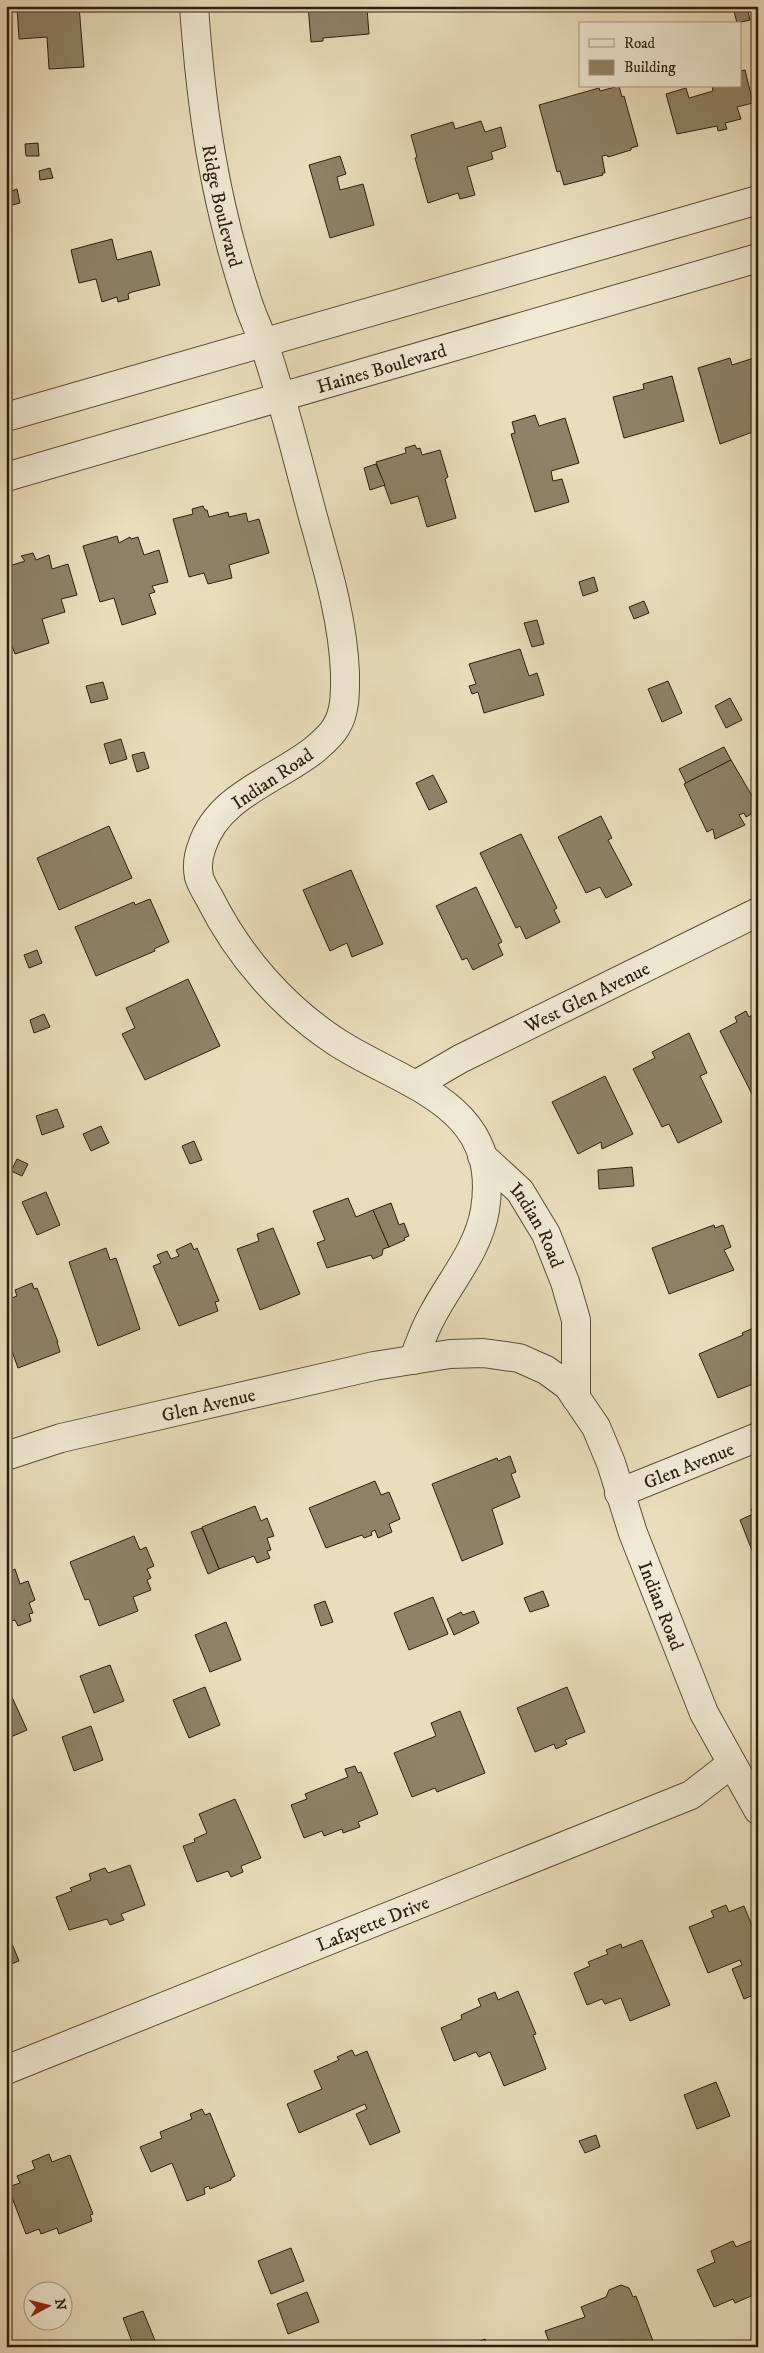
<svg xmlns="http://www.w3.org/2000/svg" width="764" height="2353" font-family="'IM FELL DW Pica',serif">
  <style>
    .building { fill: #8f8268; stroke: #2d1f0c }
    .lines { fill: none; stroke-linecap: round; stroke-linejoin: round }
    .minor-casing { stroke: #5c4e38; stroke-width: 30 }
    .tertiary-casing { stroke: #5c4e38; stroke-width: 30 }
    .minor { stroke: #f1e9d4; stroke-width: 28 }
    .tertiary { stroke: #f1e9d4; stroke-width: 28 }
    .labels { text-anchor: middle; stroke-width: 4; stroke-linejoin: round; paint-order: stroke }
    .street-label { font-size: 19px; fill: #2d1f0c; stroke: #f1e9d4 }
  </style>
  <rect width="100%" height="100%" fill="#eaddbd"/>
  <filter id="stains"><feTurbulence type="fractalNoise" baseFrequency=".004" numOctaves="4"/><feColorMatrix values="0 0 0 0 .2 0 0 0 0 .09 0 0 0 0 .02 0 0 0 .5 -.17"/></filter>
  <radialGradient id="worn" r=".72"><stop offset=".6" stop-color="#630" stop-opacity="0"/><stop offset="1" stop-color="#630" stop-opacity=".3"/></radialGradient>
  <!-- building -->
  <g class="building">
    <path d="M17,6H79L84,67L49,69L47,37L19,39Z"/>
    <path d="M308,6H372L367,8L369,34L323,38V41L311,42Z"/>
    <path d="M747,6L750,20L737,23L733,7Z"/>
    <path d="M745,70L753,103L737,107L741,119L725,123L727,129L718,131L717,126L677,134L666,94L686,88L689,98L713,91L712,86H740V71Z"/>
    <path d="M619,86L622,97L624,96L638,146L631,148V150L608,157L607,155L602,156L605,173H602L603,175L564,185L560,171L557,172L539,105L599,88L600,91Z"/>
    <path d="M481,121L485,132L501,127L506,147L491,152L493,159L467,167L475,195L460,199L458,193L428,203L415,158L417,157L411,135L453,122L455,129Z"/>
    <path d="M38,143L39,156H26L25,144Z"/>
    <path d="M340,156L346,174L337,177L340,190L363,184L374,225L330,238L309,165Z"/>
    <path d="M50,168L53,178L40,180L39,171Z"/>
    <path d="M17,189L20,203L9,206L6,193Z"/>
    <path d="M112,239L117,260L151,251L160,285L132,292L128,294L129,299L118,302L117,297L102,302L96,279L79,283L71,250Z"/>
    <path d="M757,357L758,430L720,444L698,368L730,358L732,365Z"/>
    <path d="M672,376L684,421L624,438L613,397L644,389L643,384Z"/>
    <path d="M535,415L539,426L565,418L579,463L551,471L553,481L562,479L569,502L535,512L511,434L515,433L512,422Z"/>
    <path d="M415,445L417,449L420,448L422,455L440,450L448,477L445,479L456,518L427,527L418,496L391,504L376,462L406,453L405,448Z"/>
    <path d="M376,464L385,485L370,490L364,468Z"/>
    <path d="M203,506L205,510H207L209,517L228,512L229,517L246,513L248,522L259,519L269,553L229,565L232,578L208,584L204,573L189,577L173,519L193,514L192,509Z"/>
    <path d="M117,536L119,543L130,537L131,539L138,537L144,555L159,550L168,582L152,586L155,592L149,594L156,614L122,625L114,598L100,602L83,546Z"/>
    <path d="M33,553L36,560L49,555L52,569L68,564L77,595L61,599L65,612L42,619L49,643L15,654L6,629V587L11,586L10,581L6,582V567L25,561L21,556Z"/>
    <path d="M594,577L598,591L583,596L579,582Z"/>
    <path d="M644,601L649,613L634,619L629,607Z"/>
    <path d="M537,620L544,644L532,647L524,623Z"/>
    <path d="M520,649L529,676L537,673L544,695L484,713L478,692L472,694L469,686L476,684L469,664Z"/>
    <path d="M668,681L682,713L662,722L648,689Z"/>
    <path d="M103,682L108,699L91,703L86,686Z"/>
    <path d="M730,698L742,720L726,728L715,706Z"/>
    <path d="M121,739L127,759L110,764L104,744Z"/>
    <path d="M724,747L731,760L686,783L679,769Z"/>
    <path d="M144,752L149,768L137,772L132,755Z"/>
    <path d="M731,760L758,806L755,808L753,813L746,817L744,813L739,815L745,825L715,839L713,829L707,832L684,784Z"/>
    <path d="M433,775L447,802L429,810L416,783Z"/>
    <path d="M601,816L612,838L608,840L632,885L606,898L600,887L586,893L558,837Z"/>
    <path d="M109,826L132,878L59,910L37,858Z"/>
    <path d="M521,834L557,908L554,910L560,922L526,939L520,926L516,928L480,853Z"/>
    <path d="M351,870L383,944L352,957L347,943L330,951L303,890Z"/>
    <path d="M476,887L502,942L498,944L503,955L473,970L467,958L462,960L436,906Z"/>
    <path d="M150,899L169,942L154,949L155,951L96,976L75,927L134,902L135,905Z"/>
    <path d="M37,950L42,963L29,968L24,955Z"/>
    <path d="M188,979L220,1046L145,1080L122,1034L135,1028L126,1008Z"/>
    <path d="M746,1011L749,1017L758,1012V1098L755,1100L720,1031L737,1022L735,1017Z"/>
    <path d="M44,1014L50,1027L34,1033L30,1020Z"/>
    <path d="M689,1033L707,1073L700,1076L722,1122L678,1143L669,1124L662,1127L633,1069L655,1058L652,1052Z"/>
    <path d="M605,1076L633,1134L602,1149L601,1142L578,1154L552,1102Z"/>
    <path d="M57,1109L64,1127L42,1135L36,1116Z"/>
    <path d="M101,1126L109,1143L91,1151L83,1134Z"/>
    <path d="M194,1141L202,1160L190,1164L182,1146Z"/>
    <path d="M17,1159L28,1164L22,1176L11,1171Z"/>
    <path d="M632,1167L634,1186L599,1189L598,1170Z"/>
    <path d="M46,1192L60,1225L37,1235L22,1202Z"/>
    <path d="M348,1198L356,1217L373,1210L389,1247L383,1249L382,1255L373,1259L371,1255L327,1268L317,1243L325,1240L313,1211Z"/>
    <path d="M391,1203L399,1225L404,1223L409,1236L404,1238L405,1240L389,1247L373,1210Z"/>
    <path d="M714,1225L715,1228L723,1225L731,1247L724,1250L734,1270L669,1294L652,1248Z"/>
    <path d="M273,1228L300,1294L260,1310L237,1249L259,1241L257,1234Z"/>
    <path d="M191,1243L194,1250L197,1248L219,1301L215,1302L218,1311L179,1326L153,1266L161,1263L157,1255L167,1251L171,1259L179,1256L176,1250Z"/>
    <path d="M106,1248L110,1260L116,1258L140,1329L98,1346L69,1262Z"/>
    <path d="M32,1283L34,1289L37,1288L58,1342H57L60,1352L18,1368L6,1335V1294L9,1299L17,1296L15,1290Z"/>
    <path d="M758,1326V1382L718,1398L699,1354L743,1335L742,1333Z"/>
    <path d="M510,1456L516,1472L511,1474L520,1497L492,1509L503,1544L462,1561L432,1484L497,1458L498,1461Z"/>
    <path d="M375,1481L381,1495L389,1492L400,1519L389,1524L392,1532L378,1538L375,1530L371,1532L372,1535L364,1538L362,1535L326,1548L309,1508Z"/>
    <path d="M255,1506L261,1521L267,1518L274,1536L267,1538L271,1550L267,1551L270,1558L257,1563L254,1556L219,1569L202,1527Z"/>
    <path d="M758,1507V1551L753,1553L740,1520L753,1514L751,1509Z"/>
    <path d="M202,1528L219,1569L208,1574L191,1532Z"/>
    <path d="M134,1536L140,1550L146,1547L154,1566L147,1569L151,1578L147,1580L151,1590L133,1597L138,1611L99,1626L89,1599L85,1600L70,1562Z"/>
    <path d="M15,1569L20,1584L28,1581L35,1600L29,1603L33,1613L29,1614L31,1621L18,1626L15,1620L6,1623V1573Z"/>
    <path d="M543,1591L549,1606L530,1612L524,1598Z"/>
    <path d="M433,1597L448,1634L409,1650L394,1613Z"/>
    <path d="M325,1601L333,1622L321,1626L314,1605Z"/>
    <path d="M474,1611L479,1623L454,1635L447,1619L461,1612L463,1615Z"/>
    <path d="M226,1622L241,1660L210,1672L195,1635Z"/>
    <path d="M110,1665L124,1701L94,1713L80,1676Z"/>
    <path d="M205,1687L220,1725L189,1738L173,1700Z"/>
    <path d="M567,1687L585,1732L565,1740L567,1744L556,1749L554,1744L535,1752L517,1708Z"/>
    <path d="M11,1695L27,1730L6,1739V1697Z"/>
    <path d="M460,1711L485,1773L437,1792L435,1788L412,1797L394,1753L436,1736L431,1723Z"/>
    <path d="M91,1726L103,1760L74,1771L62,1737Z"/>
    <path d="M355,1766L358,1773L361,1772L378,1814L358,1822L360,1827L343,1833L342,1829L324,1836L322,1831L304,1838L291,1805L307,1799L305,1794L348,1777L345,1769Z"/>
    <path d="M235,1799L261,1858L241,1866L243,1872L231,1877L228,1871L197,1882L183,1846L195,1842L194,1839L207,1833L199,1814Z"/>
    <path d="M130,1865L145,1905L121,1914L124,1920L110,1925L107,1919L69,1930L56,1897L72,1891L70,1888L91,1880L89,1874L105,1868L108,1873Z"/>
    <path d="M726,1905L729,1912L744,1906L758,1941V1993L744,1999L732,1969L742,1965L740,1960L708,1973L689,1927L714,1917L711,1911Z"/>
    <path d="M6,1929L19,1961L6,1966Z"/>
    <path d="M642,1940L670,2005L630,2021L621,1998L605,2004L602,1999L587,2005L574,1973L590,1966L588,1962L608,1954L606,1950L621,1944L622,1948Z"/>
    <path d="M518,1991L536,2034L533,2035L546,2069L504,2086L490,2052L479,2057L476,2052L454,2061L441,2028L462,2019L461,2015L481,2006L478,1999L495,1992L498,2000Z"/>
    <path d="M352,2050L355,2056L367,2051L400,2132L370,2145L356,2114L367,2109L365,2104L299,2133L287,2104L322,2089L314,2071L339,2060L337,2057Z"/>
    <path d="M716,2082L730,2116L697,2129L684,2095Z"/>
    <path d="M202,2109L205,2115L210,2113L235,2176L231,2178V2180L210,2189L209,2186L204,2188L205,2194L187,2201L172,2163L151,2172L140,2147L162,2138L160,2132L192,2119L190,2114Z"/>
    <path d="M596,2135L600,2147L585,2153L579,2141Z"/>
    <path d="M49,2154L52,2162L70,2155L93,2214L90,2215L92,2221L59,2234L57,2228L41,2234L39,2229L26,2234L8,2187L20,2183L17,2176L35,2169L32,2161Z"/>
    <path d="M758,2238V2293L735,2303L733,2299L714,2307L697,2270L715,2262L711,2251L733,2241L736,2247Z"/>
    <path d="M291,2248L304,2281L271,2294L258,2261Z"/>
    <path d="M621,2285L629,2288L633,2297L636,2296L653,2341L640,2347H551L545,2331L585,2317L581,2307L606,2297L609,2290Z"/>
    <path d="M307,2292L319,2322L288,2334L277,2304Z"/>
    <path d="M143,2311L156,2343L147,2347H134L123,2318Z"/>
    <path d="M485,2339L488,2347H464Z"/>
  </g>
  <g class="lines">
    <defs>
      <g id="minor">
        <path d="M6,417L758,200"/>
        <path id="s1" d="M6,477L758,258"/>
        <path id="s2" d="M417,1084L460,1059L758,912"/>
        <path id="s3" d="M482,1156L520,1191L546,1234L565,1282L576,1320V1398"/>
        <path id="s4" d="M619,1493L758,1437"/>
        <path id="s5" d="M6,2070L691,1795L731,1764"/>
      </g>
      <g id="tertiary">
        <path id="s6" d="M194,6C201,108 214,198 246,296C250,311 257,325 263,341C283,398 297,458 313,517C327,567 343,620 345,673C345,691 346,711 336,727C331,736 322,743 314,750C276,780 218,796 202,846C198,856 197,867 199,877C201,884 206,892 210,899C238,955 282,1006 335,1041C403,1086 502,1102 485,1210C478,1251 450,1281 432,1316C424,1330 419,1346 413,1360"/>
        <path id="s7" d="M6,1456L61,1438L374,1366L450,1354L483,1353L519,1358L546,1370L568,1386L596,1427L611,1463L633,1533L704,1713L758,1810"/>
      </g>
    </defs>
    <!-- minor casing -->
    <use href="#minor" class="minor-casing"/>
    <!-- tertiary casing -->
    <use href="#tertiary" class="tertiary-casing"/>
    <!-- minor -->
    <use href="#minor" class="minor"/>
    <!-- tertiary -->
    <use href="#tertiary" class="tertiary"/>
  </g>
  <g class="labels">
    <!-- street labels -->
    <g class="street-label">
      <text dy="7" stroke="none"><textPath href="#s6" startOffset="202">Ridge Boulevard</textPath></text>
      <text dy="7" stroke="none"><textPath href="#s1" startOffset="391">Haines Boulevard</textPath></text>
      <text transform="translate(272 778) rotate(-34)" y="7">Indian Road</text>
      <text dy="7" stroke="none"><textPath href="#s2" startOffset="191">West Glen Avenue</textPath></text>
      <text dy="7" stroke="none"><textPath href="#s3" startOffset="90">Indian Road</textPath></text>
      <text dy="7" stroke="none"><textPath href="#s7" startOffset="209">Glen Avenue</textPath></text>
      <text dy="7" stroke="none"><textPath href="#s4" startOffset="75">Glen Avenue</textPath></text>
      <text dy="7" stroke="none"><textPath href="#s7" startOffset="822">Indian Road</textPath></text>
      <text dy="7" stroke="none"><textPath href="#s5" startOffset="395">Lafayette Drive</textPath></text>
    </g>
  </g>
  <!-- margin -->
  <rect width="764" height="2353" fill="none" stroke="#eaddbd" stroke-width="25"/>
  <rect x="8" y="8" width="749" height="2338" fill="none" stroke="#2d1f0c" stroke-width="2.5"/>
  <rect x="12" y="12" width="739" height="2328" fill="none" stroke="#2d1f0c"/>
  <!-- legend -->
  <rect x="579" y="22" width="162" height="65" fill="#f1e9d4" stroke="#a39884"/>
  <rect x="589" y="39" width="25" height="8" fill="#f1e9d4" stroke="#a39884"/>
  <text x="624" y="48" font-size="15" fill="#2d1f0c">Road</text>
  <rect x="589" y="60" width="25" height="15" fill="#8f8268" stroke="#a39884"/>
  <text x="624" y="72" font-size="15" fill="#2d1f0c">Building</text>
  <!-- north arrow -->
  <g transform="translate(48 2306) rotate(83)"><circle r="24" fill="#f1e9d4" stroke="#a39884"/>
  <path d="M0-4L9 19L0 12L-9 19Z" fill="#8f2418"/>
  <text y="-8" font-size="14" font-weight="bold" text-anchor="middle" fill="#2d1f0c">N</text>
  </g>
  <rect width="100%" height="100%" filter="url(#stains)"/>
  <rect width="100%" height="100%" fill="url(#worn)"/>
</svg>
